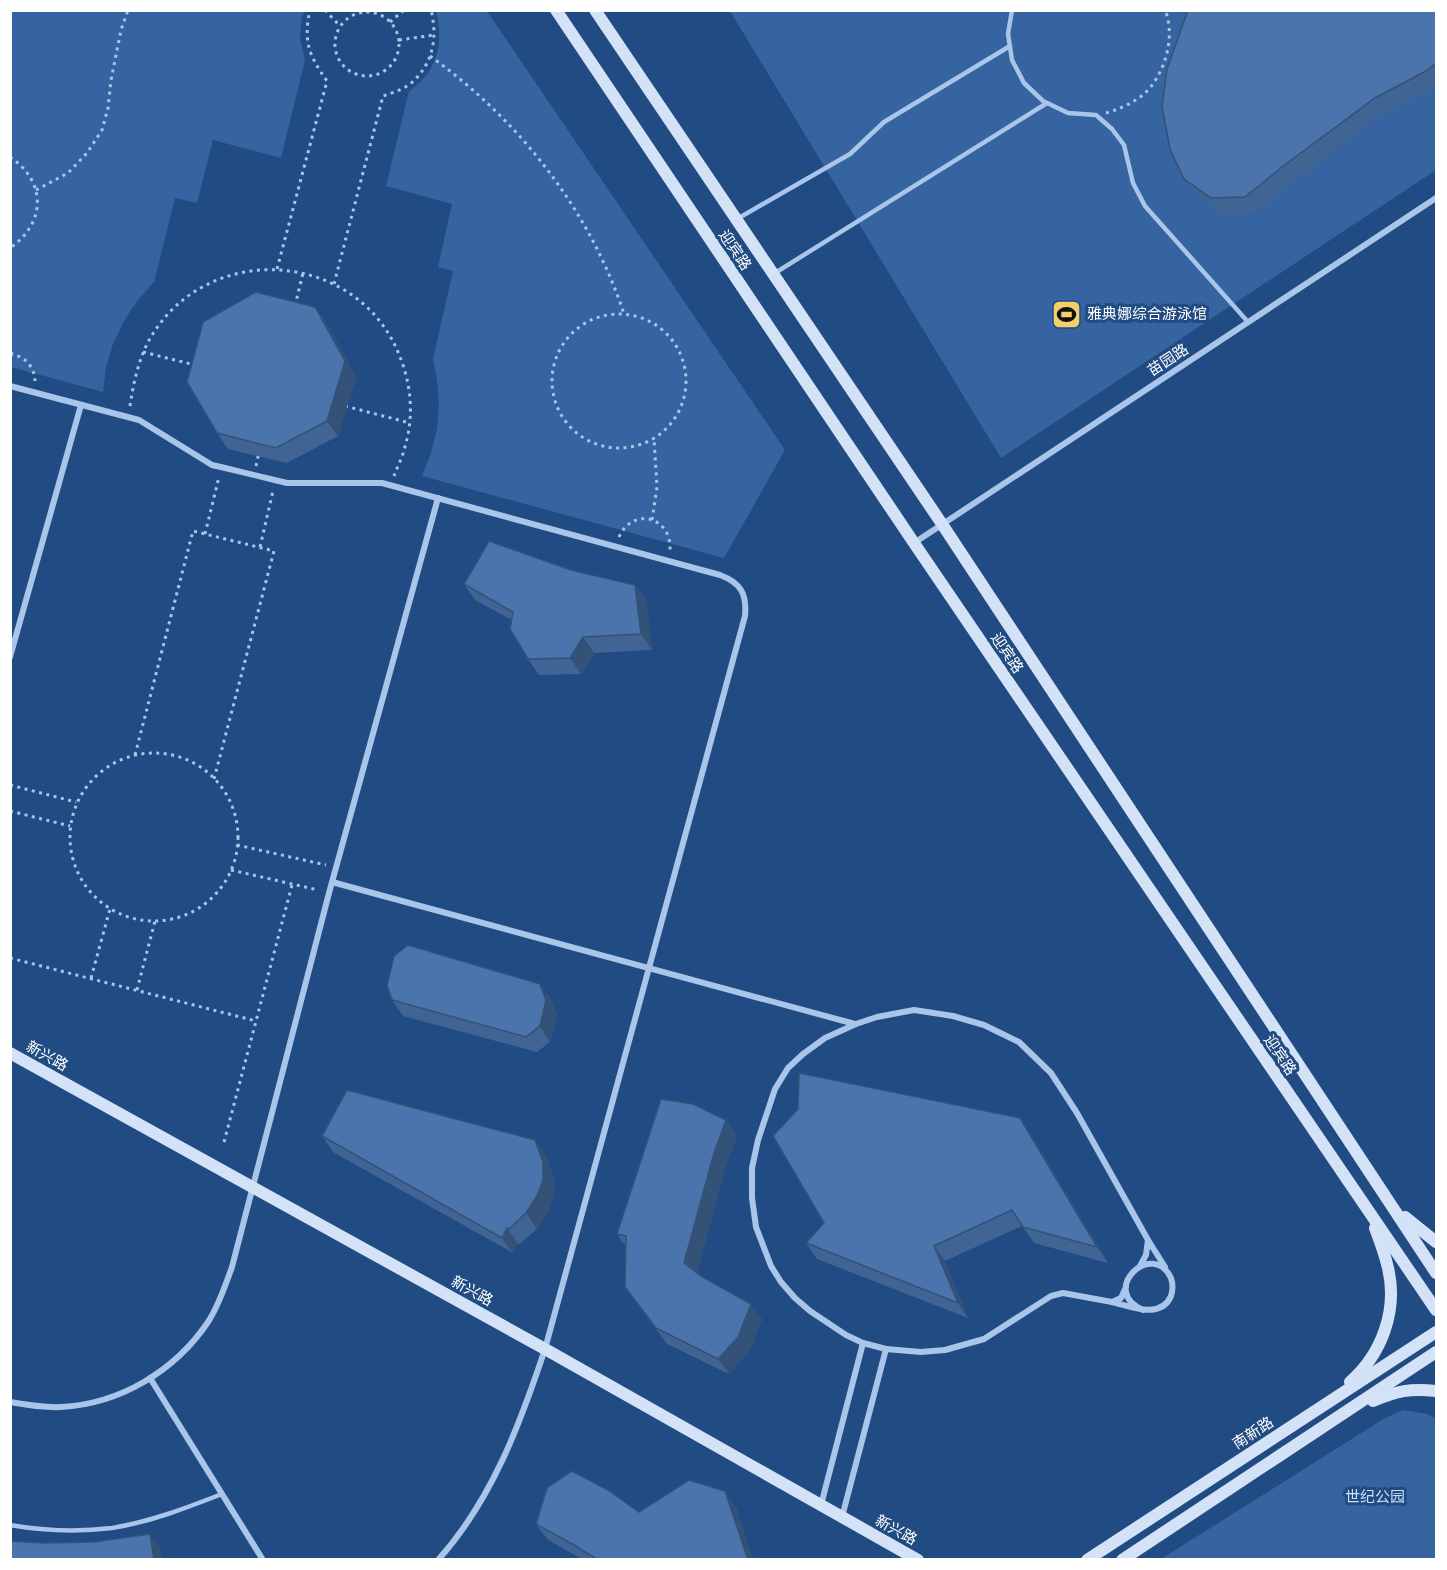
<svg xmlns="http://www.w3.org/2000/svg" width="1447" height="1570" font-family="Manrope,'Noto Sans SC',sans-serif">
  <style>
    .park { fill: #3564a1 }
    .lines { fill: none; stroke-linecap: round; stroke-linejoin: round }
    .path { stroke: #a9c5e9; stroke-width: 3; stroke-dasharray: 3 4.5; stroke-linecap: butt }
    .lane { stroke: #a9c5e9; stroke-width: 4.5 }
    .street { stroke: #a9c5e9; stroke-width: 6 }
    .secondary { stroke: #d3e2f7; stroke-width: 12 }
    .wall { fill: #406493 }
    .shaded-wall { fill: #345178 }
    .building { fill: #4a74ab; stroke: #345178; stroke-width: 1.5 }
    .labels { text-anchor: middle; stroke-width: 6; stroke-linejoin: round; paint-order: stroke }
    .street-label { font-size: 15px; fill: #fff; stroke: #214b83 }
    .poi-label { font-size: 15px; fill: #fff; stroke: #214b83; text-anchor: start }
    .park-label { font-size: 15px; fill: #cddff7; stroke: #214b83 }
  </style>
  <rect width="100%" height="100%" fill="#214b83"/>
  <!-- park -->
  <g class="park">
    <path d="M10,11H305L302,16L300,38L305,60L281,158L213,140L197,203L175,198L154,282L137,301L124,321L113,344L106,367L103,392L11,367Z"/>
    <path d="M436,11H487L785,450L724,558L422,476L431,453L437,429L439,405L437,380L433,359L453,271L438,267L452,204L386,186L409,91C438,72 444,42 436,11Z"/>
    <path d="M730,11H1436V170L1001,458Z"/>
    <path d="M1403,1410L1427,1414L1436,1419V1559H1161L1385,1418Z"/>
  </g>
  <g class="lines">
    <!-- path -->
    <g class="path">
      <path d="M325,10L340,26"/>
      <circle cx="367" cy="44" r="32"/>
      <path d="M390,22L404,10"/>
      <path d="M399,40L434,35"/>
      <path d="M430,56C518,119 590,210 624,314"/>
      <path d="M1106,113C1120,109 1133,103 1144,94C1165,75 1176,36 1165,10"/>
      <path d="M10,157C47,182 46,223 10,248"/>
      <path d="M36,190L68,173L87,153L102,130L108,108L111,80L121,30L128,10"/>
      <path d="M277,269L327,81C309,56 303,41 310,10"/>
      <path d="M334,284L383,96C392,93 402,90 410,84C433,65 438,38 431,10"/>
      <path d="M295,306L303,273"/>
      <circle cx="619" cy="381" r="67"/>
      <path d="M10,345L12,354"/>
      <path d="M143,352L195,365"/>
      <path d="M10,354C25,356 34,366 35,381"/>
      <path d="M130,406C134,379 140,352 156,329C218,239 361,254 400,357C412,387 414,419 404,450C402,459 397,467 394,476"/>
      <path d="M345,406L410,423"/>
      <path d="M256,466L259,452"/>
      <path d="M652,520L657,487L654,439"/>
      <path d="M205,534L219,477"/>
      <path d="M619,537C633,506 672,517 670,550"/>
      <path d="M260,547L273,491"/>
      <circle cx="154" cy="837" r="84"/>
      <path d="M135,755L193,531L274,551L214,779"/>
      <path d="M10,785L76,802"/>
      <path d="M10,811L70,826"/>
      <path d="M237,845L326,865"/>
      <path d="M231,870L318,890"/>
      <path d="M10,958L256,1021"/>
      <path d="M91,978L110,909"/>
      <path d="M137,990L155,921"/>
      <path d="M224,1142L292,885"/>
    </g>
    <!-- lane -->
    <g class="lane">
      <path d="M1012,10L1008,34L1012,60L1024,83L1043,101L1068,113L1096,115L1112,129L1124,145L1133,183L1145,206L1248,322"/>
      <path d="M737,219L850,154L884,122L1010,46"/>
      <path d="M775,273L1047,103"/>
      <path d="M10,1525C44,1531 78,1532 112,1528C150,1522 186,1508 222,1494"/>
    </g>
    <!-- street -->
    <g class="street">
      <path d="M10,386L139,420L212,465L221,467L287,483H382L720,575C741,583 747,594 745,616L545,1349C520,1424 492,1500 438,1560"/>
      <path d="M914,543L1436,198"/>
      <path d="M10,657L81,405"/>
      <path d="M332,882L855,1024"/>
      <path d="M1140,1266L1146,1255L1148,1240L1165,1267"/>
      <path d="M1126,1287L1121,1298L1112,1302C1130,1306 1161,1320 1171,1296C1173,1290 1173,1284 1171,1278C1153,1239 1098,1290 1143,1310"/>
      <path d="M1112,1302L1063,1293L1051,1296L984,1339L945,1350L921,1352L886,1349L863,1343L846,1335L810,1311L795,1298L781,1282L771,1266L756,1227L752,1198V1168L758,1140L775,1089L788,1068L803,1054L825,1038L856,1024L877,1017L914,1010L953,1016L984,1025L1019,1042L1051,1073L1077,1113L1148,1240"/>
      <path d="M150,1378L263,1560"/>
      <path d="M10,1402C27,1405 44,1408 61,1407C120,1404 175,1371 208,1322C219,1305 225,1286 232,1267L329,893L438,498"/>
      <path d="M821,1505L863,1343"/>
      <path d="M842,1517L886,1349"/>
    </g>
    <!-- secondary -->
    <g class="secondary">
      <path d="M556,10L914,543L1436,1310"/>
      <path d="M595,10L942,524L1436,1273"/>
      <path d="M10,1053L545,1349L918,1560"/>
      <path d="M1405,1217L1436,1242"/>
      <path d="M1350,1382C1382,1354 1398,1310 1388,1268C1385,1255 1380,1241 1375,1228"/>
      <path d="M1373,1401C1397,1391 1410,1388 1436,1391"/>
      <path d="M1087,1560L1436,1332"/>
      <path d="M1122,1560L1436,1352"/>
    </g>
  </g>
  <!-- wall -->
  <g class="wall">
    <path d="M1437,10V87L1385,113L1293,183L1256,213L1222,214L1195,194L1184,179Z"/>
    <path d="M315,307L326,322L356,377L338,436L287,463L228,449L217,433Z"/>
    <path d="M571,570L635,585L646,600L652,650L594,653L581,674L539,675L528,659L512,620L475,600L464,584Z"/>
    <path d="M540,984L551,1000L557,1015L550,1042L537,1052L403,1016L392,1000Z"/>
    <path d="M1031,1134L1108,1263L1034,1243L1022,1226L945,1261L968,1318L817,1259L806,1243Z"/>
    <path d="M322,1136L535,1140L546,1156L554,1178V1196L548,1212L537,1229L520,1244H518L513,1253L333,1152Z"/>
    <path d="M737,1136L725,1168L697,1273L762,1319L749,1352L729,1374L667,1344L636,1302L626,1247L617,1234Z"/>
    <path d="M736,1507L753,1560H583L547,1539L536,1524L639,1512Z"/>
  </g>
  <!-- shaded-wall -->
  <g class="shaded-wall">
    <path d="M315,307L326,322L356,377L338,436L327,421Z"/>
    <path d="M635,585L646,600L652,650L641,634Z"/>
    <path d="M583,637L594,653L581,674L570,658Z"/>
    <path d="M540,984L551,1000L557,1015L550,1042L540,1026Z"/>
    <path d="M1020,1118L1031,1134L1108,1263L1097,1247Z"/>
    <path d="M726,1120L737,1136L725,1168L695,1279L684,1263L714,1153Z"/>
    <path d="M535,1140L546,1156L554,1178V1196L548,1212L537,1229L526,1213Z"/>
    <path d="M507,1228L518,1244L513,1253L502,1238Z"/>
    <path d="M934,1246L945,1261L968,1318L958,1303Z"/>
    <path d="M751,1304L762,1319L749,1352L729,1374L718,1359Z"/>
    <path d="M725,1491L736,1507L753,1560H748Z"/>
    <path d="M150,1534L161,1549L163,1560H154Z"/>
  </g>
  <!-- building -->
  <g class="building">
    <path d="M1188,10H1437V63L1426,71L1375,98L1282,167L1245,197L1211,198L1184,179L1170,149L1162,107L1167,69Z"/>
    <path d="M256,292L315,307L345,361L327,421L276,448L217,433L187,382L203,322Z"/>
    <path d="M489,541L571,570L635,585L641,634L583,637L570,658L528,659L510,629L513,612L464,584Z"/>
    <path d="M408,945L540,984L546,1000L540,1026L526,1037L392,1000L387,986L394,956Z"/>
    <path d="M799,1073L1020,1118L1097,1247L1023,1227L1012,1210L934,1246L958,1303L806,1243L824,1223L773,1136L798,1109Z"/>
    <path d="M347,1090L535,1140L543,1162V1180L537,1196L526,1213L509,1229L507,1228L502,1238L322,1136Z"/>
    <path d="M661,1099L693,1104L726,1120L714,1153L684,1263L701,1276L751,1304L738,1337L718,1359L656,1328L625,1287L626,1236L617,1234Z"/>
    <path d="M572,1471L608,1490L639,1512L689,1480L725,1491L748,1560H598L574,1545L536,1524L547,1488Z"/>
    <path d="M150,1534L154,1560H10V1541L44,1543L93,1542Z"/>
  </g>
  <!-- icons -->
  <defs>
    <symbol id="stadium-square" viewBox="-11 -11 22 22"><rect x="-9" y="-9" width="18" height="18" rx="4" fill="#f5cf6a" stroke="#214b83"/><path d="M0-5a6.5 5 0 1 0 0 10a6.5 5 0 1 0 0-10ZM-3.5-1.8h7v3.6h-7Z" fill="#111"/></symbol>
  </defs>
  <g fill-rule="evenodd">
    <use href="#stadium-square" x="1050" y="298" width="33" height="33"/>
  </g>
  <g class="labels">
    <!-- street labels -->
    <g class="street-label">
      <text transform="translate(735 250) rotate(56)" y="5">迎宾路</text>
      <text transform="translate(1168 360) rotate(-33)" y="5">苗园路</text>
      <text transform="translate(1007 653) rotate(56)" y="5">迎宾路</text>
      <text transform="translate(1280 1055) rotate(56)" y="5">迎宾路</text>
      <text transform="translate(47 1056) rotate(29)" y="5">新兴路</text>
      <text transform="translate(472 1291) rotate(29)" y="5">新兴路</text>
      <text transform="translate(1253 1433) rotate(-33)" y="5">南新路</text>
      <text transform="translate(896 1530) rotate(29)" y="5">新兴路</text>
    </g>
    <!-- poi labels -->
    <g class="poi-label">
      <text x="1087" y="319">雅典娜综合游泳馆</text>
    </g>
    <!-- park labels -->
    <g class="park-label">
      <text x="1375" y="1502">世纪公园</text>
    </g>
  </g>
  <!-- border -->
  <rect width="1447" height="1570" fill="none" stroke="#ffffff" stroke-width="24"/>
</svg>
